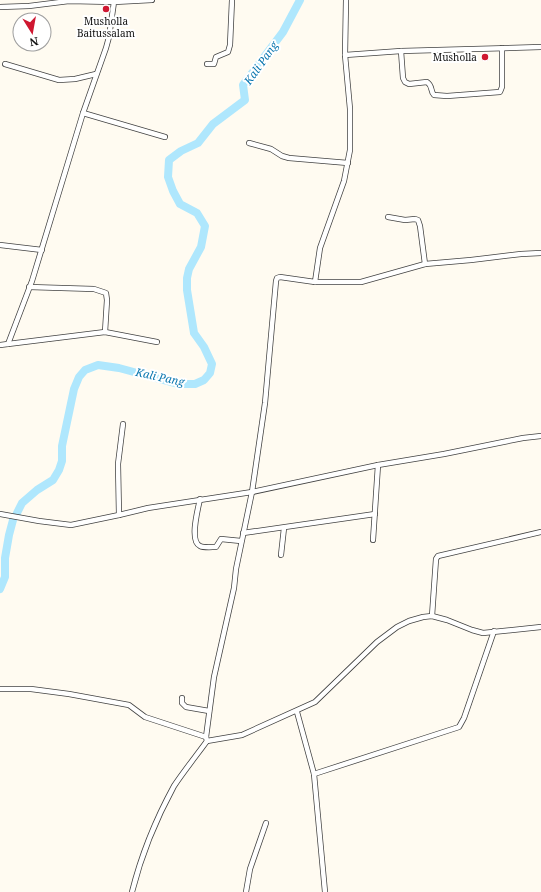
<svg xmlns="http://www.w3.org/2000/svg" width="541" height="892" font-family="'Noto Serif',serif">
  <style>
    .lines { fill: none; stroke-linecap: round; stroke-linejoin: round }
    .river { stroke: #afe7fd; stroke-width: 8 }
    .street-casing { stroke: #424242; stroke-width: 6 }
    .street { stroke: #fff; stroke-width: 4.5 }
    .poi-dot { fill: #cf1730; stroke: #fff; stroke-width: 1.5 }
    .labels { text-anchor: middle; stroke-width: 4; stroke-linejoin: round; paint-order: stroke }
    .poi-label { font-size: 10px; fill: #0f0f0f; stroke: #fff }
    .water-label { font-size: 11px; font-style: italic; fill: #0a76af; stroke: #fff }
  </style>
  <rect width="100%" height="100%" fill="#fffbf1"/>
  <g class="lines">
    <!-- river -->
    <g class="river">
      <path d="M17,513L22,503L37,490L53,480L59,470L62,461V446L74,389L79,377L85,370L98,365L119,368L178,384H195L204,380L210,373L212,364L204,347L194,333L187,290V278L189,269L201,247L205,226L197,213L180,204L173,191L168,177L169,160L181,151L198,143L213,124L245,100L243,85L283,32L300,0"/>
      <path d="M0,589L5,577V558L9,535L13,520"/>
    </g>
    <defs>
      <g id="street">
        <path d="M0,7L29,6L69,1L114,2"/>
        <path d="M401,51L403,78L405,82L409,84L427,82C433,86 430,91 434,95L447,96L500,92L502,87V48"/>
        <path d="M345,55L401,51L541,47"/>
        <path d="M5,64L59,80L75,79L96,74"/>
        <path d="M207,64H214L216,57L228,52L230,45L232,0"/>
        <path d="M83,113L165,137"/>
        <path d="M249,143L271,149L282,156L289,158L348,163"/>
        <path d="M388,217L405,220L415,219L418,220L420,226L425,264"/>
        <path d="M0,245L42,250"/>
        <path d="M315,282H361L425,264L471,260L521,254L541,253"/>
        <path d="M29,287L94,289L106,293L107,300L105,332"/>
        <path d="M8,344L105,332L157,342"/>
        <path d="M0,345L8,344L32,281L83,113L106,48L109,37L114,2L152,0"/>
        <path d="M200,499C198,509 189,541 200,546C204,548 212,547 216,547L221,539L241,541"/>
        <path d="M0,514L39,521L71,525L119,515L148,508L252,492L378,465L444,454L523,438L541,436"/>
        <path d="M119,515L118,464L123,424"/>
        <path d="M243,533L375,514"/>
        <path d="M373,540L378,465"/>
        <path d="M281,555L284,528"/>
        <path d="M432,616L436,559L438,556L541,532"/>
        <path d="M0,689H31L69,694L129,705L145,717L206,737"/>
        <path d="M182,698V703L186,707L209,711"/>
        <path d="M297,712L314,774L325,892"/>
        <path d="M207,741L242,735L315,702L377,642L397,627L409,621L423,617L432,616L447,620L472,630L483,633L541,627"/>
        <path d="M314,774L459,727L464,718L494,631"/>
        <path d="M132,892C141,856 156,819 174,786C184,771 196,756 207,741L206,737L214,677L234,588L236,569L252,492L265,403L276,281L277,278L280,277L315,282L320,248L344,181L350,150V109L345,55L346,0"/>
        <path d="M246,892L250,869L266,823"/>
      </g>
    </defs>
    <!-- street casing -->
    <use href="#street" class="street-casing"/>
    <!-- street -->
    <use href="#street" class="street"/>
  </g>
  <!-- markers -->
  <g class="poi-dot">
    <circle cx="106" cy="9" r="4"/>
    <circle cx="485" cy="57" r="4"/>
  </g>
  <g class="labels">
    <!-- poi labels -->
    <g class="poi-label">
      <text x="106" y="25">Musholla<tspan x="106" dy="12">Baitussalam</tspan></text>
      <text x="477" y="61" text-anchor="end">Musholla</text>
    </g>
    <!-- water labels -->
    <g class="water-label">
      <text transform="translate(261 63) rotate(-55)" y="4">Kali Pang</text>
      <text transform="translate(160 377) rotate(12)" y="4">Kali Pang</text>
    </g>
  </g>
  <!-- north arrow -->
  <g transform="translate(32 32) rotate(169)"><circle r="19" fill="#ffffff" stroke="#9f9f9f"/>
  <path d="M0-3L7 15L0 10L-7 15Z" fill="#cf1730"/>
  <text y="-6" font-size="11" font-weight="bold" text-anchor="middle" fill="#0f0f0f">N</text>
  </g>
</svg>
